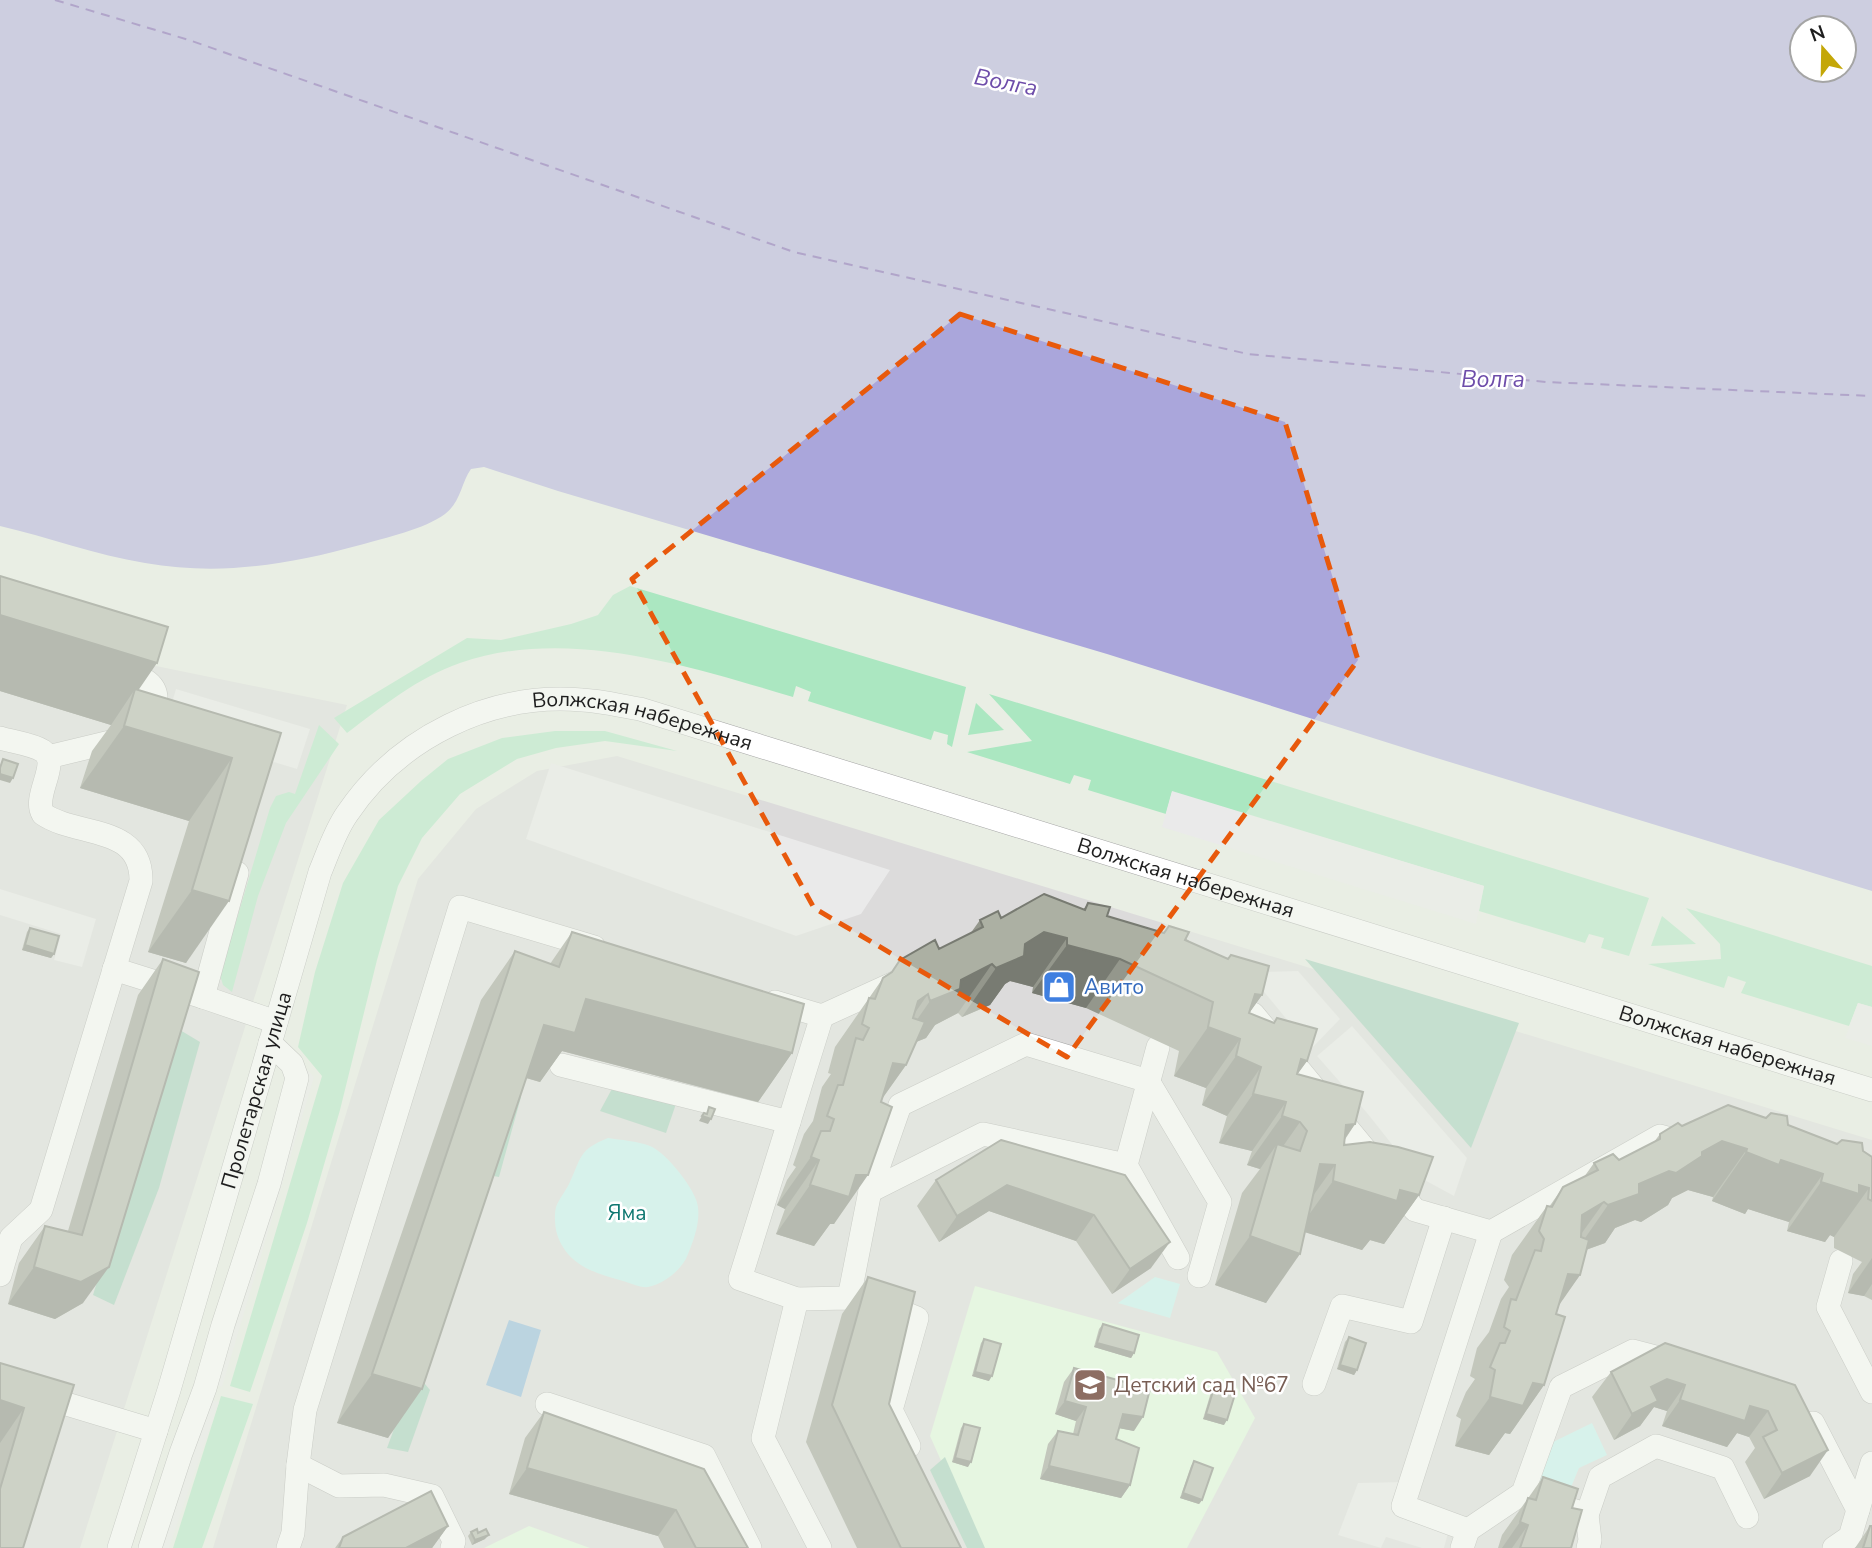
<svg xmlns="http://www.w3.org/2000/svg" width="1872" height="1548" font-family="'Nunito Sans',sans-serif">
  <style>
    .residential { fill: #dcdbdb }
    .education { fill: #e2fedd }
    .grass { fill: #abe7c1 }
    .forest { fill: #9accb6 }
    .park { fill: #c2f7f3 }
    .pitch { fill: #84b3db }
    .parking { fill: #eaeaea }
    .water { fill: #aaa6db; fill-rule: evenodd }
    .lines { fill: none; stroke-linecap: round; stroke-linejoin: round }
    .ferry { stroke: #6e4daa; stroke-width: 2; stroke-dasharray: 9 7; stroke-linecap: butt }
    .minor-casing { stroke: #a5a5a5; stroke-width: 24 }
    .minor { stroke: #fff; stroke-width: 23 }
    .wall { fill: #94978c }
    .shaded-wall { fill: #787b72 }
    .building { fill: #acb0a3; stroke: #787b72; stroke-width: 2 }
    .marked { fill: none; stroke: #e8590c; stroke-width: 5; stroke-dasharray: 14 9; stroke-linejoin: round }
    .labels { text-anchor: middle; stroke-width: 5; stroke-linejoin: round; paint-order: stroke }
    .street-label { font-size: 21px; fill: #1e1e1e; stroke: #fff }
    .shop-label { font-size: 21px; fill: #366cbe; stroke: #fff; text-anchor: start }
    .park-label { font-size: 21px; fill: #0f7871; stroke: #fff }
    .education-label { font-size: 21px; fill: #785e54; stroke: #fff; text-anchor: start }
    .water-label { font-size: 23px; font-style: italic; fill: #6e4daa; stroke: #fff }
  </style>
  <rect width="100%" height="100%" fill="#e9eee4"/>
  <!-- residential -->
  <g class="residential">
    <path d="M0,634L347,705L80,1548H0Z"/>
    <path d="M617,756L1872,1140V1548H213L418,879L476,809L537,771Z"/>
  </g>
  <!-- education -->
  <g class="education">
    <path d="M975,1286L1217,1352L1255,1418L1187,1548H980L930,1436Z"/>
    <path d="M529,1526L590,1548H484Z"/>
  </g>
  <!-- grass -->
  <g class="grass">
    <path d="M630,586L966,687L952,747L947,744L948,735L934,731L931,740L808,701L811,692L796,686L793,697C689,666 567,626 460,663C417,678 383,706 347,733L334,718L467,638L501,640L571,624L598,615L613,595Z"/>
    <path d="M989,694L1649,898L1629,956L1601,948L1604,938L1589,934L1585,943L1479,911L1484,886L1172,792L1166,814L1088,790L1091,780L1074,775L1070,784L967,752L1032,741Z"/>
    <path d="M976,703L1004,730L968,735Z"/>
    <path d="M319,725L339,744L286,823L258,896L232,992L223,985L220,975L270,808L276,796L289,792L295,794Z"/>
    <path d="M555,731H605L677,751L605,741L556,748L517,759L460,794L422,838L398,886L377,960L340,1110L307,1223L250,1392L230,1386L322,1076L298,1047L315,972L343,883L379,820L421,781L448,759L502,738Z"/>
    <path d="M1686,908L1872,966V1007L1858,1003L1849,1026L1741,993L1746,982L1728,976L1724,988L1648,964L1721,959L1720,944Z"/>
    <path d="M1662,916L1696,944L1651,946Z"/>
    <path d="M221,1396L253,1404L202,1548H173Z"/>
  </g>
  <!-- forest -->
  <g class="forest">
    <path d="M1305,959L1519,1023L1471,1148Z"/>
    <path d="M175,1027L200,1042L159,1188L114,1305L93,1295Z"/>
    <path d="M614,1085L678,1098L666,1133L600,1111Z"/>
    <path d="M505,1095L521,1097L499,1177L488,1175Z"/>
    <path d="M415,1372L430,1390L408,1452L387,1448Z"/>
    <path d="M945,1457L985,1548H967L930,1470Z"/>
  </g>
  <!-- park -->
  <g class="park">
    <path d="M608,1138C621,1140 637,1141 650,1146C666,1152 697,1191 698,1207C700,1223 694,1239 688,1254C683,1269 664,1284 648,1287C641,1288 630,1283 623,1281C594,1273 567,1265 557,1234C555,1227 554,1215 556,1207C559,1199 565,1192 569,1184C582,1157 578,1150 608,1138Z"/>
    <path d="M1155,1277L1180,1284L1170,1318L1118,1303Z"/>
    <path d="M1592,1423L1607,1455L1579,1468L1569,1492L1536,1479L1551,1443Z"/>
  </g>
  <!-- pitch -->
  <path class="pitch" d="M509,1320L541,1330L521,1397L486,1385Z"/>
  <!-- parking -->
  <g class="parking">
    <path d="M176,689L310,729L297,769L164,729Z"/>
    <path d="M551,763L890,870L861,914L796,936L526,839Z"/>
    <path d="M1172,791L1484,886L1476,924L1162,827Z"/>
    <path d="M0,889L96,919L82,967L54,960L61,934L0,915Z"/>
    <path d="M1298,971L1340,1019L1311,1049L1261,988L1262,972Z"/>
    <path d="M1858,1003L1872,1007V1046L1845,1038Z"/>
    <path d="M1352,1026L1467,1158L1454,1196L1417,1176L1367,1113L1317,1056Z"/>
    <path d="M296,1058L314,1077L222,1387L201,1379Z"/>
    <path d="M196,1396L219,1402L169,1548H146Z"/>
    <path d="M1403,1482L1393,1512L1448,1533L1444,1548H1422L1386,1537L1381,1548L1338,1535L1358,1483Z"/>
  </g>
  <!-- water -->
  <path class="water" d="M0,0H1872V891L1430,756L1107,654L558,491L484,467L471,469C461,483 461,502 445,514C425,529 385,538 360,545C287,565 220,576 145,563C96,555 48,537 0,526ZM1802,28H1844V70H1802Z"/>
  <g class="lines">
    <!-- ferry -->
    <path class="ferry" d="M55,0L189,40L794,252L1248,354L1546,382L1872,396"/>
    <defs>
      <g id="minor">
        <path d="M117,670C132,674 157,679 156,700C155,708 151,716 150,723"/>
        <path d="M0,738C13,742 32,744 43,751C61,763 32,796 43,814C76,837 142,824 141,881L41,1210L11,1238L0,1275"/>
        <path d="M48,757L127,738"/>
        <path d="M114,969L203,997L237,873"/>
        <path d="M203,997L276,1022"/>
        <path d="M775,1002L822,1016L899,981"/>
        <path d="M1221,1004L1253,1014L1415,1210L1491,1232L1660,1136L1686,1143"/>
        <path d="M822,1016L740,1279L797,1299L849,1298L893,1308L917,1318L891,1410L909,1446"/>
        <path d="M1158,1047L1126,1165L1178,1258"/>
        <path d="M561,1065L789,1122"/>
        <path d="M870,1191L983,1134L1126,1165"/>
        <path d="M1841,1261L1828,1307L1872,1392"/>
        <path d="M849,1298L870,1191L900,1105L1026,1044L1148,1081L1220,1202L1199,1276"/>
        <path d="M797,1299L763,1438L820,1548"/>
        <path d="M0,1384L156,1431"/>
        <path d="M1314,1384L1342,1306L1411,1322L1444,1218"/>
        <path d="M547,1404L704,1456L750,1548"/>
        <path d="M1813,1423L1858,1510"/>
        <path d="M298,1465L339,1486L384,1485L432,1496L454,1541L452,1548"/>
        <path d="M1551,1503L1587,1515L1600,1477L1656,1446L1723,1468L1747,1517"/>
        <path d="M1587,1515L1590,1540L1588,1548"/>
        <path d="M1468,1530L1523,1493L1561,1387L1633,1351L1675,1362"/>
        <path id="s1" d="M119,1548L169,1390L320,872C328,853 335,831 347,814C398,738 490,692 582,700C602,701 621,706 640,709L1872,1090"/>
        <path d="M150,1548L181,1453L205,1388L223,1325L269,1184L297,1078L292,1064L270,1043"/>
        <path d="M288,1548L293,1533L298,1465L305,1410L460,907L594,947"/>
        <path d="M1462,1548L1468,1530L1403,1506L1491,1232"/>
        <path d="M1834,1548L1850,1537L1872,1463"/>
      </g>
    </defs>
    <!-- minor casing -->
    <use href="#minor" class="minor-casing"/>
    <!-- minor -->
    <use href="#minor" class="minor"/>
  </g>
  <!-- wall -->
  <g class="wall">
    <path d="M0,576L138,690L281,733L186,963L148,952L189,821L80,788L92,751L111,725L0,691Z"/>
    <path d="M1088,903L1107,916L1164,933L1169,926L1262,995L1249,1013L1307,1061L1297,1074L1355,1124L1344,1141V1145L1419,1195L1384,1244L1370,1240L1362,1250L1305,1232L1266,1303L1215,1285L1242,1193L1260,1169L1247,1165L1252,1151L1219,1143L1227,1116L1202,1105L1206,1088L1174,1076L1179,1051L1086,1008L1032,993L1033,987L1010,981L1005,984L990,1005L962,1017L958,1013L935,1025L926,1038L916,1042L906,1065L882,1099L834,1224H830L814,1246L776,1234L785,1209L777,1205L787,1180L796,1167L793,1165L804,1134L813,1121L822,1087L831,1074L828,1073L835,1047L883,978L970,934L980,920L1083,910Z"/>
    <path d="M30,928L54,954L51,958L22,950L27,932Z"/>
    <path d="M572,932L792,1053L758,1102L562,1051L540,1082L526,1078L388,1438L337,1423L481,1000L515,951L550,964Z"/>
    <path d="M163,959L83,1303L55,1319L8,1304L19,1263L45,1226L68,1231L138,995Z"/>
    <path d="M1766,1118L1788,1125L1837,1144L1863,1151L1872,1157V1300L1864,1296L1848,1293L1853,1274L1862,1262L1834,1248V1237L1830,1235L1825,1242L1787,1231L1789,1222L1748,1209L1745,1214L1712,1201L1713,1197L1688,1190L1672,1198L1668,1205L1641,1222L1635,1220L1615,1228L1605,1243L1586,1250L1580,1275L1559,1304L1556,1314L1544,1385L1510,1434L1505,1433L1489,1455L1455,1446L1461,1419L1456,1416L1466,1392L1475,1379L1470,1376L1477,1348L1489,1332L1501,1299L1509,1287L1504,1280L1512,1255L1547,1206L1549,1207L1563,1187L1584,1177L1594,1163L1619,1160L1654,1142L1660,1134L1682,1126Z"/>
    <path d="M1125,1175L1151,1268L1112,1294L1076,1241L989,1211L939,1242L917,1206L936,1180Z"/>
    <path d="M868,1277L889,1404L961,1548H857L806,1442L842,1314Z"/>
    <path d="M1103,1324L1134,1353L1131,1358L1094,1347L1099,1329Z"/>
    <path d="M1349,1337L1357,1370L1354,1375L1337,1369L1345,1342Z"/>
    <path d="M984,1339L989,1381L972,1376L981,1343Z"/>
    <path d="M0,1363L74,1385L0,1548Z"/>
    <path d="M1074,1368L1134,1431L1119,1428L1116,1439L1130,1485L1121,1498L1040,1479L1048,1444L1058,1431L1073,1434L1076,1421L1055,1414L1064,1382Z"/>
    <path d="M1611,1372L1795,1385L1810,1476L1764,1499L1745,1462L1755,1448L1749,1437L1737,1433L1727,1447L1662,1426L1667,1411L1654,1407L1640,1426L1614,1440L1592,1397Z"/>
    <path d="M1215,1385L1224,1425L1203,1419L1212,1389Z"/>
    <path d="M544,1412L748,1548H664L658,1536L509,1494L525,1438Z"/>
    <path d="M964,1424L968,1467L952,1462L961,1428Z"/>
    <path d="M1194,1461L1202,1500L1199,1504L1180,1498L1191,1466Z"/>
    <path d="M1543,1477L1572,1508L1571,1548H1498L1502,1535Z"/>
    <path d="M448,1526L432,1548H335L343,1537Z"/>
    <path d="M1870,1526L1872,1548H1855Z"/>
    <path d="M471,1532L478,1533L485,1539L472,1545L468,1536Z"/>
  </g>
  <!-- shaded-wall -->
  <g class="shaded-wall">
    <path d="M0,615L157,663L133,698L135,689L111,725L0,691Z"/>
    <path d="M124,726L232,758L189,821L80,788Z"/>
    <path d="M0,774L13,778L10,783L0,780Z"/>
    <path d="M192,890L229,901L186,963L148,952Z"/>
    <path d="M1044,932L1067,938L1033,987L1010,981L1005,984L990,1005L962,1017L996,968L1025,944Z"/>
    <path d="M25,945L54,954L51,958L22,950Z"/>
    <path d="M1067,945L1120,959L1086,1008L1032,993Z"/>
    <path d="M992,964L958,1013L935,1025L926,1038L896,1050L930,1001L961,980Z"/>
    <path d="M928,994L894,1043L918,1001Z"/>
    <path d="M1255,994L1262,995L1233,1036L1240,1039L1206,1088L1174,1076L1208,1027Z"/>
    <path d="M586,999L792,1053L758,1102L562,1051L540,1082L510,1073L544,1025Z"/>
    <path d="M1236,1056L1261,1067L1227,1116L1202,1105Z"/>
    <path d="M1301,1059L1307,1061L1279,1100L1286,1102L1252,1151L1219,1143L1253,1094Z"/>
    <path d="M893,1063L906,1065L871,1114Z"/>
    <path d="M702,1116L711,1119L708,1124L699,1121Z"/>
    <path d="M1282,1116L1300,1122L1272,1162L1277,1144L1260,1169L1247,1165Z"/>
    <path d="M1355,1124L1327,1164L1335,1165L1300,1214L1286,1213L1346,1125Z"/>
    <path d="M1722,1141L1747,1149L1713,1197L1688,1190L1672,1198L1668,1205L1641,1222L1635,1220L1615,1228L1605,1243L1574,1254L1608,1205L1639,1184Z"/>
    <path d="M1746,1152L1781,1160L1823,1174L1789,1222L1748,1209L1745,1214L1712,1201Z"/>
    <path d="M811,1157L819,1160L785,1209L777,1205Z"/>
    <path d="M856,1175H868L834,1224H830L814,1246L776,1234L810,1185Z"/>
    <path d="M1333,1181L1400,1190L1419,1195L1384,1244L1370,1240L1362,1250L1298,1230Z"/>
    <path d="M1821,1182L1859,1185L1869,1188L1834,1237L1830,1235L1825,1242L1787,1231Z"/>
    <path d="M1007,1185L1094,1215L1076,1241L989,1211L939,1242L957,1216Z"/>
    <path d="M1604,1202L1569,1251L1582,1215Z"/>
    <path d="M1250,1236L1300,1254L1266,1303L1215,1285Z"/>
    <path d="M1170,1242L1151,1268L1112,1294L1130,1269Z"/>
    <path d="M1872,1258V1284L1864,1296L1848,1293Z"/>
    <path d="M34,1267H109L83,1303L55,1319L8,1304Z"/>
    <path d="M1568,1274L1580,1275L1546,1324Z"/>
    <path d="M1097,1343L1134,1353L1131,1358L1094,1347Z"/>
    <path d="M1340,1365L1357,1370L1354,1375L1337,1369Z"/>
    <path d="M975,1372L992,1376L989,1381L972,1376Z"/>
    <path d="M372,1374L422,1389L388,1438L337,1423Z"/>
    <path d="M1667,1379L1685,1385L1667,1411L1654,1407L1640,1426L1614,1440L1651,1387Z"/>
    <path d="M1533,1383L1544,1385L1510,1434L1505,1433L1489,1455L1455,1446L1490,1397Z"/>
    <path d="M0,1400L24,1408L0,1443Z"/>
    <path d="M1680,1400L1750,1406L1768,1411L1749,1437L1737,1433L1727,1447L1662,1426Z"/>
    <path d="M1065,1401L1086,1407L1076,1421L1055,1414Z"/>
    <path d="M1123,1414L1143,1417L1134,1431L1113,1427Z"/>
    <path d="M1206,1414L1227,1420L1224,1425L1203,1419Z"/>
    <path d="M1828,1450L1810,1476L1764,1499L1782,1473Z"/>
    <path d="M955,1458L971,1462L968,1467L952,1462Z"/>
    <path d="M1049,1466L1130,1485L1121,1498L1040,1479Z"/>
    <path d="M527,1468L676,1510L658,1536L509,1494Z"/>
    <path d="M1183,1493L1202,1500L1199,1504L1180,1498Z"/>
    <path d="M1520,1522L1528,1525L1512,1548H1502Z"/>
    <path d="M448,1526L432,1548H406Z"/>
    <path d="M489,1535L485,1539L472,1545L475,1540Z"/>
  </g>
  <!-- building -->
  <g class="building">
    <path d="M0,576L168,627L157,663L0,615Z"/>
    <path d="M135,689L281,733L229,901L192,890L232,758L124,726Z"/>
    <path d="M3,759L18,764L13,778L0,774V768Z"/>
    <path d="M1044,894L1085,910L1088,903L1110,907L1107,916L1164,933L1169,926L1189,932L1185,940L1228,959L1231,955L1269,966L1262,995L1255,994L1249,1013L1274,1023L1277,1018L1317,1029L1307,1061L1301,1059L1297,1074L1363,1092L1355,1124L1346,1125L1344,1145L1370,1142L1398,1147L1433,1157L1419,1195L1400,1190L1397,1201L1333,1181L1335,1165L1320,1164L1300,1254L1250,1236L1277,1144L1300,1151L1307,1131L1300,1122L1282,1116L1286,1102L1253,1094L1261,1067L1236,1056L1240,1039L1208,1027L1213,1002L1120,959L1067,945V938L1044,932L1025,944L1024,956L996,968L992,964L961,980L960,989L930,1001L928,994L918,1001L913,1018L925,1022L906,1065L893,1063L881,1102L892,1107L868,1175H856L849,1197L810,1185L819,1160L811,1157L821,1131H830L834,1119L827,1116L838,1085H843L856,1038L863,1040L869,1028L862,1024L869,998L875,999L883,978L892,972L900,960L935,940L939,949L983,927L980,920L998,911L1001,918Z"/>
    <path d="M30,928L59,936L54,954L25,945Z"/>
    <path d="M572,932L804,1004L792,1053L586,999L575,1033L544,1025L422,1389L372,1374L515,951L559,967Z"/>
    <path d="M163,959L199,972L109,1267L81,1282L34,1267L45,1226L82,1235Z"/>
    <path d="M1728,1105L1766,1118L1771,1113L1787,1116L1788,1125L1837,1144L1842,1140L1862,1143L1863,1151L1872,1157V1201L1868,1199L1869,1188L1859,1185V1194L1821,1182L1823,1174L1781,1160L1779,1165L1746,1152L1747,1149L1722,1141L1702,1152V1156L1676,1173L1669,1171L1639,1184V1194L1608,1205L1604,1202L1582,1215L1581,1237L1589,1240L1580,1275L1568,1274L1556,1314L1565,1317L1544,1385L1533,1383L1523,1406L1490,1397L1495,1370L1490,1367L1500,1343H1505L1510,1331L1504,1327L1511,1299L1516,1300L1535,1250L1541,1251L1544,1239L1539,1231L1547,1206L1552,1207L1563,1187L1598,1170L1594,1163L1613,1154L1619,1160L1660,1139V1134L1678,1123L1682,1126Z"/>
    <path d="M709,1107L715,1109L711,1119L702,1116L704,1113L707,1114Z"/>
    <path d="M1001,1140L1125,1175L1170,1242L1130,1269L1094,1215L1007,1185L957,1216L936,1180Z"/>
    <path d="M868,1277L915,1292L889,1404L961,1548H901L832,1405Z"/>
    <path d="M1103,1324L1139,1335L1134,1353L1097,1343Z"/>
    <path d="M1349,1337L1366,1343L1357,1370L1340,1365Z"/>
    <path d="M984,1339L1001,1344L992,1376L975,1372Z"/>
    <path d="M1665,1343L1795,1385L1828,1450L1782,1473L1763,1437L1777,1430L1768,1411L1750,1406L1745,1421L1680,1400L1685,1385L1667,1379L1651,1387L1658,1401L1632,1414L1611,1372Z"/>
    <path d="M0,1363L74,1385L23,1548H0V1489L24,1408L0,1400Z"/>
    <path d="M1074,1368L1150,1389L1143,1417L1123,1414L1116,1439L1139,1448L1130,1485L1049,1466L1058,1431L1078,1435L1086,1407L1065,1401Z"/>
    <path d="M1215,1385L1236,1391L1227,1420L1206,1414Z"/>
    <path d="M544,1412L704,1469L748,1548H696L676,1510L527,1468Z"/>
    <path d="M964,1424L980,1428L971,1462L955,1458Z"/>
    <path d="M1194,1461L1213,1468L1202,1500L1183,1493Z"/>
    <path d="M1543,1477L1578,1489L1572,1508L1582,1510L1571,1548H1520L1528,1525L1520,1522L1528,1498L1536,1500Z"/>
    <path d="M431,1491L448,1526L406,1548H339L343,1537Z"/>
    <path d="M1870,1526H1872V1548H1863Z"/>
    <path d="M477,1529L478,1533L486,1529L489,1535L475,1540L471,1532Z"/>
  </g>
  <!-- marked area -->
  <path d="M0 0H1872V1548H0ZM960,314L1285,422L1358,660L1067,1057L814,908L632,579Z" fill="#e9eee4" fill-opacity=".55" fill-rule="evenodd"/>
  <path class="marked" d="M960,314L1285,422L1358,660L1067,1057L814,908L632,579Z"/>
  <!-- icons -->
  <defs>
    <symbol id="shop-square" viewBox="-11 -11 22 22"><rect x="-9" y="-9" width="18" height="18" rx="4" fill="#3f7fe0" stroke="#fff"/><path d="M-5-2.5h2.3a2.7 3.5 0 0 1 5.4 0H5L5.5 6h-11ZM-1.5-2.5h3a1.5 2.3 0 0 0-3 0Z" fill="#fff"/></symbol>
    <symbol id="school-square" viewBox="-11 -11 22 22"><rect x="-9" y="-9" width="18" height="18" rx="4" fill="#8d6e63" stroke="#fff"/><path d="M0-5L7-2L0 1L-7-2ZM-4 1L0 2.5L4 1V4Q0 6-4 4Z" fill="#fff"/></symbol>
  </defs>
  <g fill-rule="evenodd">
    <use href="#shop-square" x="1040" y="968" width="38" height="38"/>
    <use href="#school-square" x="1071" y="1366" width="38" height="38"/>
  </g>
  <g class="labels">
    <!-- street labels -->
    <g class="street-label">
      <text dy="7" stroke="none"><textPath href="#s1" startOffset="1106">Волжская набережная</textPath></text>
      <text dy="7" stroke="none"><textPath href="#s1" startOffset="1673">Волжская набережная</textPath></text>
      <text dy="7" stroke="none"><textPath href="#s1" startOffset="2240">Волжская набережная</textPath></text>
      <text dy="7" stroke="none"><textPath href="#s1" startOffset="478">Пролетарская улица</textPath></text>
    </g>
    <!-- shop labels -->
    <g class="shop-label">
      <text x="1084" y="994">Авито</text>
    </g>
    <!-- park labels -->
    <g class="park-label">
      <text x="627" y="1220">Яма</text>
    </g>
    <!-- education labels -->
    <g class="education-label">
      <text x="1114" y="1392">Детский сад №67</text>
    </g>
    <!-- water labels -->
    <g class="water-label">
      <text transform="translate(1006 82) rotate(11)" y="8">Волга</text>
      <text x="1493" y="387">Волга</text>
    </g>
  </g>
  <!-- north arrow -->
  <g transform="translate(1823 49) rotate(340)"><circle r="33" fill="#ffffff" stroke="#a5a5a5" stroke-width="2"/>
  <path d="M0-5L12 26L0 18L-12 26Z" fill="#c4a707"/>
  <text y="-10" font-size="19" font-weight="bold" text-anchor="middle" fill="#1e1e1e">N</text>
  </g>
</svg>
